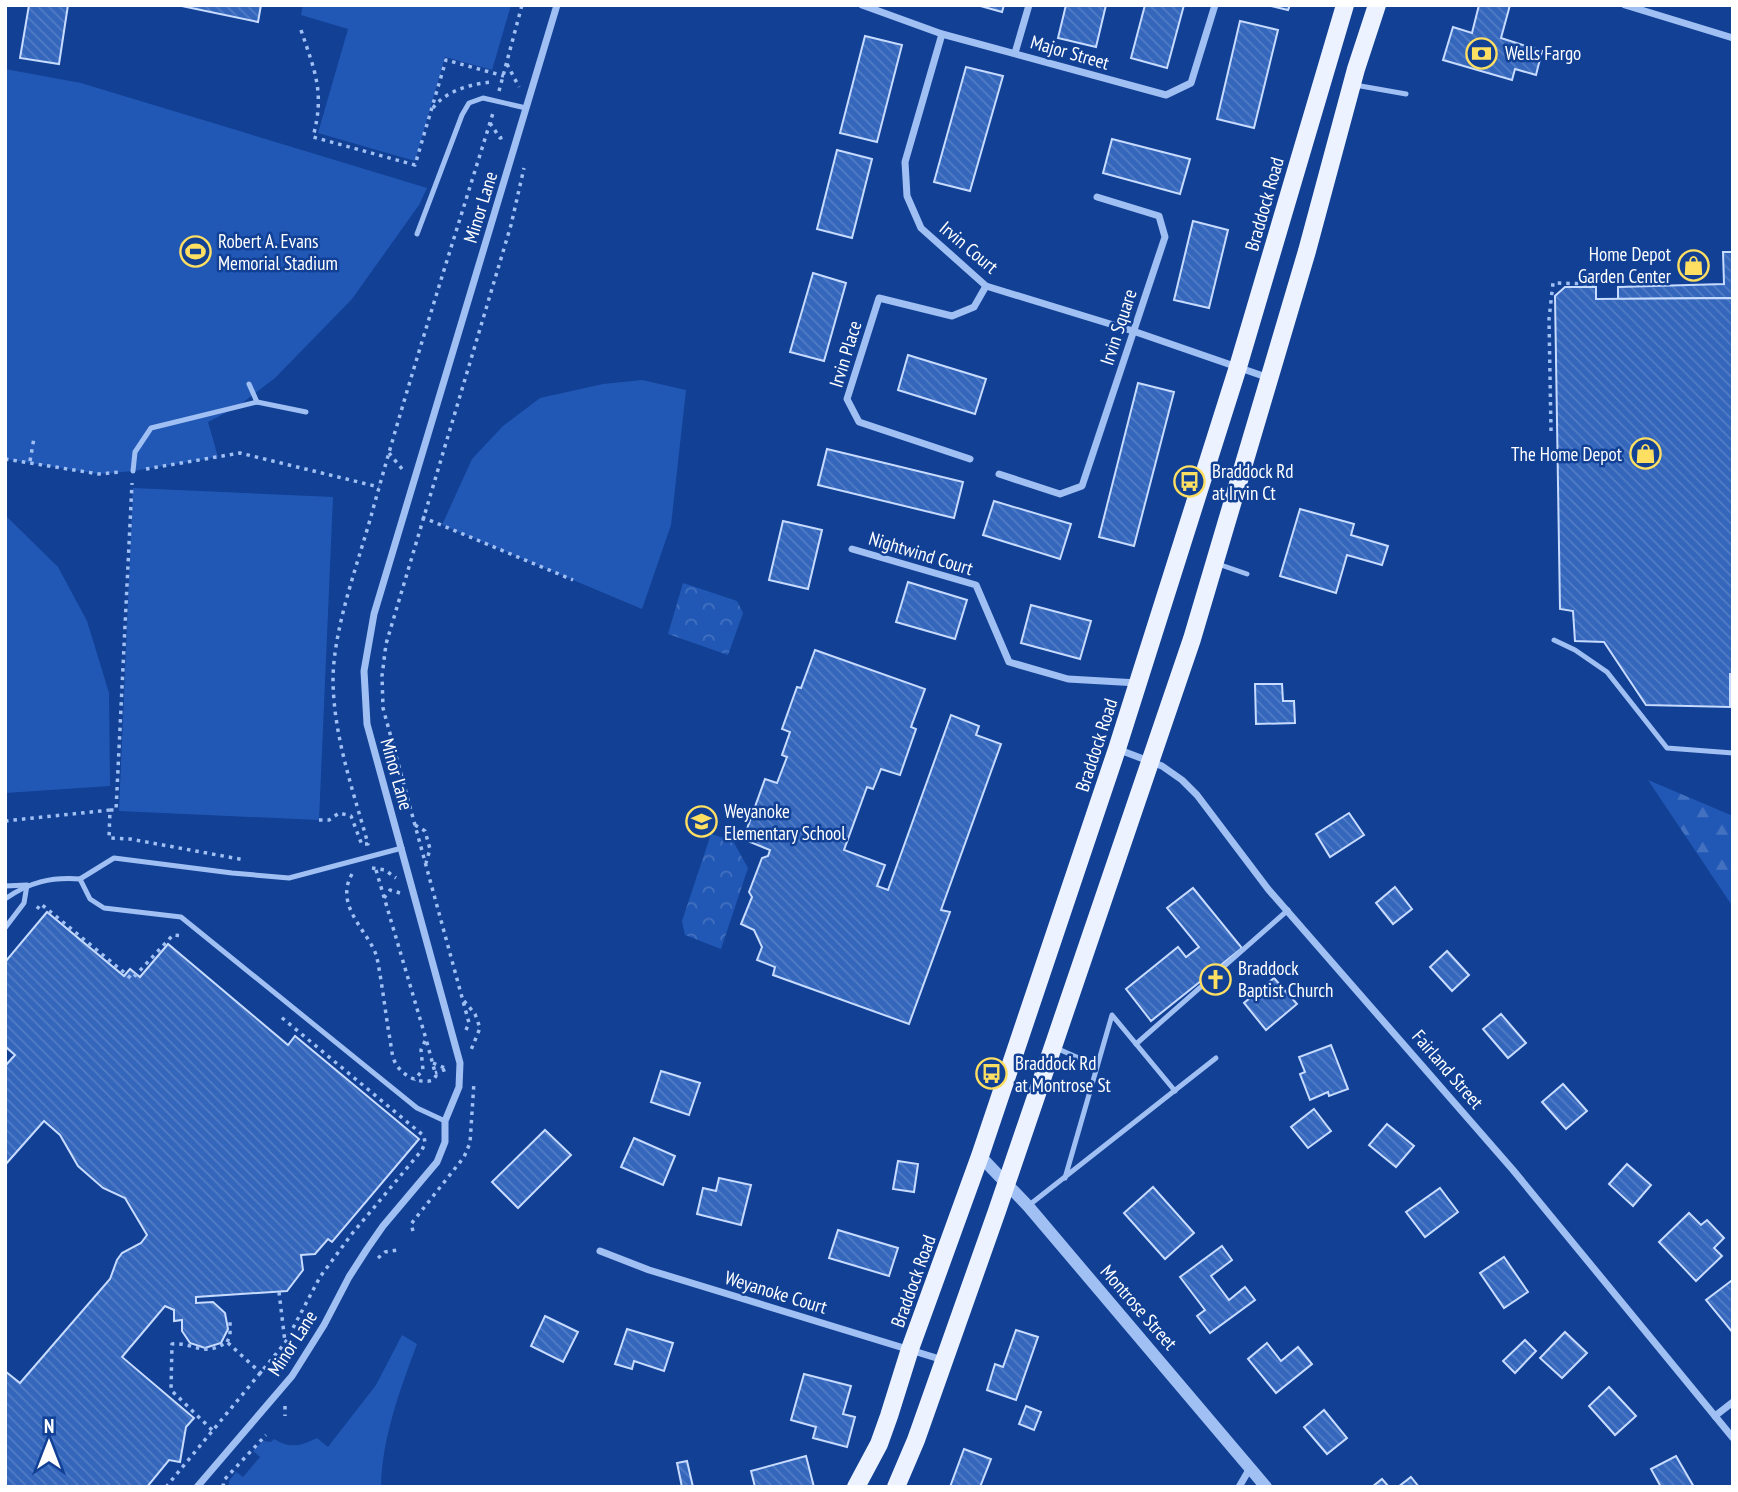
<svg xmlns="http://www.w3.org/2000/svg" width="1738" height="1492" font-family="'PT Sans Narrow',sans-serif">
  <style>
    .grass { fill: #2258b5 }
    .forest { fill: url(#forest-firs) }
    .park { fill: url(#park-crowns) }
    .building { fill: url(#building-back-hatch); stroke: #c7dbfe; stroke-width: 2 }
    .lines { fill: none; stroke-linecap: round; stroke-linejoin: round }
    .path { stroke: #a0bff3; stroke-width: 3.5; stroke-dasharray: 3.5 5; stroke-linecap: butt }
    .service { stroke: #a0bff3; stroke-width: 5 }
    .minor { stroke: #a0bff3; stroke-width: 7 }
    .tertiary { stroke: #a0bff3; stroke-width: 12 }
    .primary { stroke: #ecf2ff; stroke-width: 18 }
    .labels { text-anchor: middle; stroke-width: 5; stroke-linejoin: round; paint-order: stroke }
    .street-label { font-size: 19px; fill: #fff; stroke: #114095 }
    .poi-label { font-size: 19px; fill: #fff; stroke: #114095; text-anchor: start }
  </style>
  <defs>
    <pattern id="forest-firs" width="22" height="20" patternUnits="userSpaceOnUse" patternTransform="scale(1.75)"><rect width="22" height="20" fill="#2258b5"/><path d="M5 1l3.5 6h-7zM16 11l3.5 6h-7z" fill="#4371c0"/></pattern>
    <pattern id="park-crowns" width="20" height="18" patternUnits="userSpaceOnUse" patternTransform="scale(1.75)"><rect width="20" height="18" fill="#2258b5"/><path d="M2 6a3 3 0 1 1 6 0M12 15a3 3 0 1 1 6 0" fill="none" stroke="#4371c0"/></pattern>
    <pattern id="building-back-hatch" width="6" height="6" patternUnits="userSpaceOnUse" patternTransform="scale(1.75)"><rect width="6" height="6" fill="#3466bc"/><path d="M-1 5l2 2M0 0l6 6M5-1l2 2" fill="none" stroke="#527dc6"/></pattern>
  </defs>
  <rect width="100%" height="100%" fill="#114095"/>
  <!-- grass -->
  <g class="grass">
    <path d="M303,5H511L492,70L445,57L415,161L318,133L348,29L301,15Z"/>
    <path d="M5,69L81,83L427,188L419,205L352,299L275,378L237,407L208,422L218,457L133,471L99,474L5,459Z"/>
    <path d="M642,380L686,390L671,525L642,609L442,525L472,459L503,426L540,398L603,384Z"/>
    <path d="M133,488L333,497L319,820L119,811Z"/>
    <path d="M5,515L58,567L87,621L109,693L110,786L5,793Z"/>
    <path d="M402,1335L417,1344C400,1390 382,1437 381,1487H229V1481L236,1472L243,1477L260,1457L253,1451L263,1441L271,1442L274,1439C290,1449 301,1446 317,1438L328,1447L376,1385Z"/>
  </g>
  <!-- forest -->
  <path class="forest" d="M1648,780L1733,816V907Z"/>
  <!-- park -->
  <g class="park">
    <path d="M683,583L737,601L743,613L728,655L668,634Z"/>
    <path d="M711,834L733,841L748,868L721,949L685,935L682,921Z"/>
  </g>
  <!-- building -->
  <g class="building">
    <path d="M29,5H68L59,64L20,58Z"/>
    <path d="M177,5H261L258,22Z"/>
    <path d="M977,5H1004L1002,12Z"/>
    <path d="M1066,5H1106L1096,47L1058,38Z"/>
    <path d="M1145,5H1184L1167,68L1131,58Z"/>
    <path d="M1267,5H1290L1288,10Z"/>
    <path d="M1479,5H1510L1501,38L1542,51L1536,75L1515,69L1512,80L1443,60L1453,27L1472,33Z"/>
    <path d="M1240,21L1278,30L1254,128L1217,119Z"/>
    <path d="M865,36L902,45L877,142L840,133Z"/>
    <path d="M966,67L1003,76L970,191L934,182Z"/>
    <path d="M1112,139L1190,159L1180,194L1103,173Z"/>
    <path d="M837,150L872,159L852,238L817,229Z"/>
    <path d="M1193,221L1228,230L1209,308L1174,300Z"/>
    <path d="M1723,252H1733V298L1618,299V287L1724,284Z"/>
    <path d="M813,273L846,283L824,361L790,352Z"/>
    <path d="M1565,287H1596V299L1733,298V674H1730V707L1646,705L1604,642L1575,641L1573,611L1560,609L1555,296Z"/>
    <path d="M908,355L986,379L975,414L898,390Z"/>
    <path d="M1138,383L1174,392L1134,546L1099,537Z"/>
    <path d="M827,449L963,482L954,518L818,485Z"/>
    <path d="M994,501L1071,524L1060,559L983,535Z"/>
    <path d="M1300,509L1354,524L1351,535L1388,546L1382,565L1347,555L1336,593L1280,576Z"/>
    <path d="M783,521L822,530L808,589L769,580Z"/>
    <path d="M908,582L967,600L955,639L896,622Z"/>
    <path d="M1031,605L1091,621L1080,659L1021,643Z"/>
    <path d="M815,650L925,689L911,727L916,729L900,775L881,769L873,789L867,787L844,850L885,865L877,886L888,890L951,715L979,726L976,735L1001,744L941,910L950,912L909,1024L773,975L775,967L757,960L762,947L754,930L741,924L752,897L749,892L762,858L768,856L770,850L750,842L751,839L744,837L765,779L777,783L787,757L782,755L790,732L782,729L797,687L801,688Z"/>
    <path d="M1255,684H1282L1283,701H1294L1295,723L1256,724Z"/>
    <path d="M1349,813L1364,835L1330,857L1316,834Z"/>
    <path d="M1395,887L1412,909L1393,924L1376,903Z"/>
    <path d="M1193,888L1242,948L1151,1021L1126,989L1178,947L1186,957L1199,947L1167,908Z"/>
    <path d="M47,912L124,976L130,969L140,977L168,944L288,1045L295,1036L419,1139L332,1242L328,1239L315,1254L301,1255L303,1270L287,1291L196,1297V1303L213,1302L225,1313L228,1329L221,1343L205,1348L190,1343L182,1331V1320L174,1321V1310L165,1306L122,1357L194,1418L186,1427L180,1462L169,1460L147,1487H5V1371L20,1383L110,1279L117,1260L122,1253L141,1243L147,1235L125,1198L103,1188L78,1166L60,1135L44,1121L5,1165V1066L15,1055L7,1048L5,1050V962Z"/>
    <path d="M1447,951L1469,975L1452,991L1430,967Z"/>
    <path d="M1274,978L1297,1004L1266,1030L1244,1003Z"/>
    <path d="M1501,1014L1526,1043L1508,1058L1483,1029Z"/>
    <path d="M1331,1045L1348,1089L1329,1096L1328,1092L1310,1100L1300,1074L1305,1072L1299,1057Z"/>
    <path d="M661,1071L700,1083L689,1115L651,1102Z"/>
    <path d="M1563,1084L1587,1111L1566,1129L1542,1102Z"/>
    <path d="M1314,1109L1331,1131L1308,1148L1291,1127Z"/>
    <path d="M1387,1124L1414,1146L1396,1167L1369,1145Z"/>
    <path d="M545,1130L571,1155L518,1208L492,1182Z"/>
    <path d="M634,1138L675,1156L663,1185L621,1167Z"/>
    <path d="M898,1161L918,1164L914,1192L893,1189Z"/>
    <path d="M1627,1164L1651,1185L1633,1206L1609,1184Z"/>
    <path d="M719,1178L751,1185L741,1225L697,1214L703,1188L716,1191Z"/>
    <path d="M1153,1187L1194,1233L1165,1259L1124,1213Z"/>
    <path d="M1440,1188L1458,1212L1425,1237L1406,1212Z"/>
    <path d="M1689,1213L1701,1225L1707,1220L1724,1238L1714,1248L1722,1256L1696,1281L1659,1242Z"/>
    <path d="M838,1230L898,1248L889,1276L829,1258Z"/>
    <path d="M1222,1246L1232,1260L1211,1276L1229,1300L1245,1287L1255,1300L1210,1333L1197,1316L1205,1310L1180,1277Z"/>
    <path d="M1504,1257L1528,1292L1504,1308L1480,1273Z"/>
    <path d="M1731,1281L1733,1283V1333L1706,1300Z"/>
    <path d="M545,1316L578,1332L563,1362L531,1346Z"/>
    <path d="M627,1329L673,1343L664,1371L634,1361L632,1369L615,1364Z"/>
    <path d="M1016,1330L1038,1337L1016,1400L987,1390L995,1364L1003,1367Z"/>
    <path d="M1565,1332L1587,1353L1562,1378L1540,1358Z"/>
    <path d="M1525,1340L1536,1351L1515,1373L1503,1361Z"/>
    <path d="M1267,1343L1281,1361L1298,1347L1312,1364L1276,1393L1248,1359Z"/>
    <path d="M804,1374L851,1386L843,1414L855,1417L847,1447L813,1438L816,1427L791,1420Z"/>
    <path d="M1609,1387L1636,1416L1615,1435L1589,1406Z"/>
    <path d="M1026,1406L1041,1412L1034,1430L1019,1424Z"/>
    <path d="M1324,1410L1347,1438L1327,1454L1304,1427Z"/>
    <path d="M964,1449L991,1459L980,1487H950Z"/>
    <path d="M806,1456L814,1487H755L751,1471Z"/>
    <path d="M1676,1456L1694,1487H1661L1651,1469Z"/>
    <path d="M687,1461L693,1487H682L677,1463Z"/>
    <path d="M1411,1477L1419,1487H1398Z"/>
    <path d="M1382,1479L1389,1487H1372Z"/>
  </g>
  <g class="lines">
    <!-- path -->
    <g class="path">
      <path d="M301,30C315,72 325,92 313,137L415,165L446,60L504,76"/>
      <path d="M507,64L519,87"/>
      <path d="M499,91L522,5"/>
      <path d="M433,108C445,91 473,83 493,82"/>
      <path d="M490,123L500,138L504,137"/>
      <path d="M1551,431L1549,319L1553,283L1594,284L1596,276H1610"/>
      <path d="M389,453L403,470"/>
      <path d="M5,459L99,474L121,472"/>
      <path d="M30,461L34,438"/>
      <path d="M146,469L240,453L379,487"/>
      <path d="M422,517L573,580"/>
      <path d="M110,810H116L132,483"/>
      <path d="M319,820H329L339,813L351,816L362,845"/>
      <path d="M5,821L110,810L109,838L130,839L245,860"/>
      <path d="M415,825L425,831L430,849L426,863"/>
      <path d="M365,844H368C353,790 333,735 333,678C334,625 359,561 373,509C410,376 452,245 493,113L495,114"/>
      <path d="M372,868L385,870L396,878"/>
      <path d="M376,870L426,1039L421,1050L423,1070L414,1080"/>
      <path d="M352,874C333,907 371,933 377,958C382,983 385,1009 389,1034C391,1042 391,1052 394,1060C400,1075 419,1085 433,1080L436,1076L426,1039"/>
      <path d="M384,898L390,890L400,893"/>
      <path d="M37,909L41,904L132,979L173,935L184,936"/>
      <path d="M464,1001L475,1014L480,1028L471,1050"/>
      <path d="M466,1030L469,1023L383,708L382,676L386,644L511,225L524,168"/>
      <path d="M433,1063L447,1069L435,1073"/>
      <path d="M5,1065L6,1066"/>
      <path d="M413,1231L411,1224L464,1157L470,1143L474,1082"/>
      <path d="M378,1258L385,1252L398,1250"/>
      <path d="M279,1292L285,1342"/>
      <path d="M227,1342L230,1336V1319"/>
      <path d="M285,1406V1416"/>
      <path d="M212,1430L171,1390L172,1344C195,1342 203,1358 227,1342L263,1375"/>
      <path d="M166,1487L285,1343L320,1277L351,1235L422,1150L425,1143L424,1136L281,1017"/>
      <path d="M223,1487L224,1480L266,1435"/>
    </g>
    <!-- service -->
    <g class="service">
      <path d="M1355,85L1406,94"/>
      <path d="M417,234L462,115L469,103L483,98L526,108"/>
      <path d="M249,384L257,402"/>
      <path d="M133,471L135,452L151,428L257,402L306,412"/>
      <path d="M1218,564L1247,574"/>
      <path d="M1554,640L1575,650L1607,672L1667,748L1733,753"/>
      <path d="M80,879L114,858L232,873L289,878L402,848"/>
      <path d="M5,886L27,885L24,903L5,928"/>
      <path d="M5,899C29,882 51,877 80,879L90,899L104,908L181,917L417,1108L445,1121"/>
      <path d="M1136,1044L1288,910"/>
      <path d="M1056,1048L1097,1066"/>
      <path d="M1065,1178L1112,1015L1175,1091"/>
      <path d="M1028,1206L1216,1058"/>
    </g>
    <!-- minor -->
    <g class="minor">
      <path d="M862,5L942,34L1166,95L1191,83L1215,5"/>
      <path d="M1625,5L1733,38"/>
      <path d="M942,34L905,162L907,196L921,228L986,286L1133,331L1269,378"/>
      <path d="M1015,53L1029,5"/>
      <path d="M970,459L859,422L847,399L879,298L952,316L974,307L986,286"/>
      <path d="M999,474L1060,494L1082,486L1165,237L1159,216L1097,197"/>
      <path d="M852,549L976,585L1009,662L1068,679L1138,683"/>
      <path d="M1117,749L1162,766L1182,780L1197,795L1268,889L1513,1170L1733,1438"/>
      <path d="M600,1251L649,1270L943,1360"/>
      <path d="M1715,1416L1733,1402"/>
      <path d="M197,1487L292,1376L324,1325L349,1277L367,1249L383,1226L437,1162L445,1142V1121L459,1087L460,1063L367,724L364,671L374,614L557,5"/>
      <path d="M1239,1487L1250,1468"/>
    </g>
    <!-- tertiary -->
    <path class="tertiary" d="M980,1156L1028,1206L1266,1487"/>
    <!-- primary -->
    <g class="primary">
      <path d="M856,1487L879,1444L889,1416L910,1349L980,1156L1117,749L1238,367L1345,5"/>
      <path d="M896,1487L916,1440L997,1211L1192,639L1307,251L1356,69L1377,5"/>
    </g>
  </g>
  <!-- icons -->
  <defs>
    <symbol id="bank-ring" viewBox="-11 -11 22 22"><circle r="9.5" fill="#114095" stroke="#ffdf62" stroke-width="1.5"/><path d="M-6-4H6V4H-6ZM0-2.3a2.3 2.3 0 1 0 0 4.6a2.3 2.3 0 1 0 0-4.6Z" fill="#ffdf62"/></symbol>
    <symbol id="stadium-ring" viewBox="-11 -11 22 22"><circle r="9.5" fill="#114095" stroke="#ffdf62" stroke-width="1.5"/><path d="M0-5a6.5 5 0 1 0 0 10a6.5 5 0 1 0 0-10ZM-3.5-1.8h7v3.6h-7Z" fill="#ffdf62"/></symbol>
    <symbol id="shop-ring" viewBox="-11 -11 22 22"><circle r="9.5" fill="#114095" stroke="#ffdf62" stroke-width="1.5"/><path d="M-5-2.5h2.3a2.7 3.5 0 0 1 5.4 0H5L5.5 6h-11ZM-1.5-2.5h3a1.5 2.3 0 0 0-3 0Z" fill="#ffdf62"/></symbol>
    <symbol id="bus-ring" viewBox="-11 -11 22 22"><circle r="9.5" fill="#114095" stroke="#ffdf62" stroke-width="1.5"/><path d="M-5-6H5V4H4V6H2V4H-2V6H-4V4H-5ZM-3.5-4V0h7V-4ZM-3.5 1.2v1.5H-2V1.2ZM2 1.2v1.5H3.5V1.2Z" fill="#ffdf62"/></symbol>
    <symbol id="school-ring" viewBox="-11 -11 22 22"><circle r="9.5" fill="#114095" stroke="#ffdf62" stroke-width="1.5"/><path d="M0-5L7-2L0 1L-7-2ZM-4 1L0 2.5L4 1V4Q0 6-4 4Z" fill="#ffdf62"/></symbol>
    <symbol id="church-ring" viewBox="-11 -11 22 22"><circle r="9.5" fill="#114095" stroke="#ffdf62" stroke-width="1.5"/><path d="M-1.2-6h2.4v3.5h3.3v2.4h-3.3V6h-2.4V-.1h-3.3v-2.4h3.3Z" fill="#ffdf62"/></symbol>
  </defs>
  <g fill-rule="evenodd">
    <use href="#bank-ring" x="1464" y="36" width="35" height="35"/>
    <use href="#stadium-ring" x="178" y="234" width="35" height="35"/>
    <use href="#shop-ring" x="1676" y="248" width="35" height="35"/>
    <use href="#shop-ring" x="1628" y="436" width="35" height="35"/>
    <use href="#bus-ring" x="1172" y="464" width="35" height="35"/>
    <use href="#school-ring" x="684" y="804" width="35" height="35"/>
    <use href="#church-ring" x="1198" y="962" width="35" height="35"/>
    <use href="#bus-ring" x="974" y="1056" width="35" height="35"/>
  </g>
  <g class="labels">
    <!-- street labels -->
    <g class="street-label">
      <text transform="translate(1070 52) rotate(16)" y="7">Major Street</text>
      <text transform="translate(1264 204) rotate(-74)" y="7">Braddock Road</text>
      <text transform="translate(480 207) rotate(-73)" y="7">Minor Lane</text>
      <text transform="translate(969 247) rotate(40)" y="7">Irvin Court</text>
      <text transform="translate(1118 327) rotate(-72)" y="7">Irvin Square</text>
      <text transform="translate(845 354) rotate(-73)" y="7">Irvin Place</text>
      <text transform="translate(921 553) rotate(17)" y="7">Nightwind Court</text>
      <text transform="translate(1096 745) rotate(-72)" y="7">Braddock Road</text>
      <text transform="translate(397 774) rotate(74)" y="7">Minor Lane</text>
      <text transform="translate(1448 1069) rotate(49)" y="7">Fairland Street</text>
      <text transform="translate(913 1281) rotate(-70)" y="7">Braddock Road</text>
      <text transform="translate(776 1292) rotate(17)" y="7">Weyanoke Court</text>
      <text transform="translate(1139 1307) rotate(49)" y="7">Montrose Street</text>
      <text transform="translate(292 1343) rotate(-57)" y="7">Minor Lane</text>
    </g>
    <!-- poi labels -->
    <g class="poi-label">
      <text x="1505" y="60">Wells Fargo</text>
      <text x="218" y="248">Robert A. Evans<tspan x="218" dy="22">Memorial Stadium</tspan></text>
      <text x="1671" y="261" text-anchor="end">Home Depot<tspan x="1671" dy="22">Garden Center</tspan></text>
      <text x="1622" y="461" text-anchor="end">The Home Depot</text>
      <text x="1212" y="478">Braddock Rd<tspan x="1212" dy="22">at Irvin Ct</tspan></text>
      <text x="724" y="818">Weyanoke<tspan x="724" dy="22">Elementary School</tspan></text>
      <text x="1238" y="975">Braddock<tspan x="1238" dy="22">Baptist Church</tspan></text>
      <text x="1015" y="1070">Braddock Rd<tspan x="1015" dy="22">at Montrose St</tspan></text>
    </g>
  </g>
  <!-- border -->
  <rect width="1738" height="1492" fill="none" stroke="#ffffff" stroke-width="14"/>
  <!-- north arrow -->
  <g transform="translate(49 1443)" stroke="#114095" stroke-width="5" paint-order="stroke">
  <path d="M0-5L12 26L0 18L-12 26Z" fill="#ffffff"/>
  <text y="-10" font-size="19" font-weight="bold" text-anchor="middle" fill="#ffffff">N</text>
  </g>
</svg>
